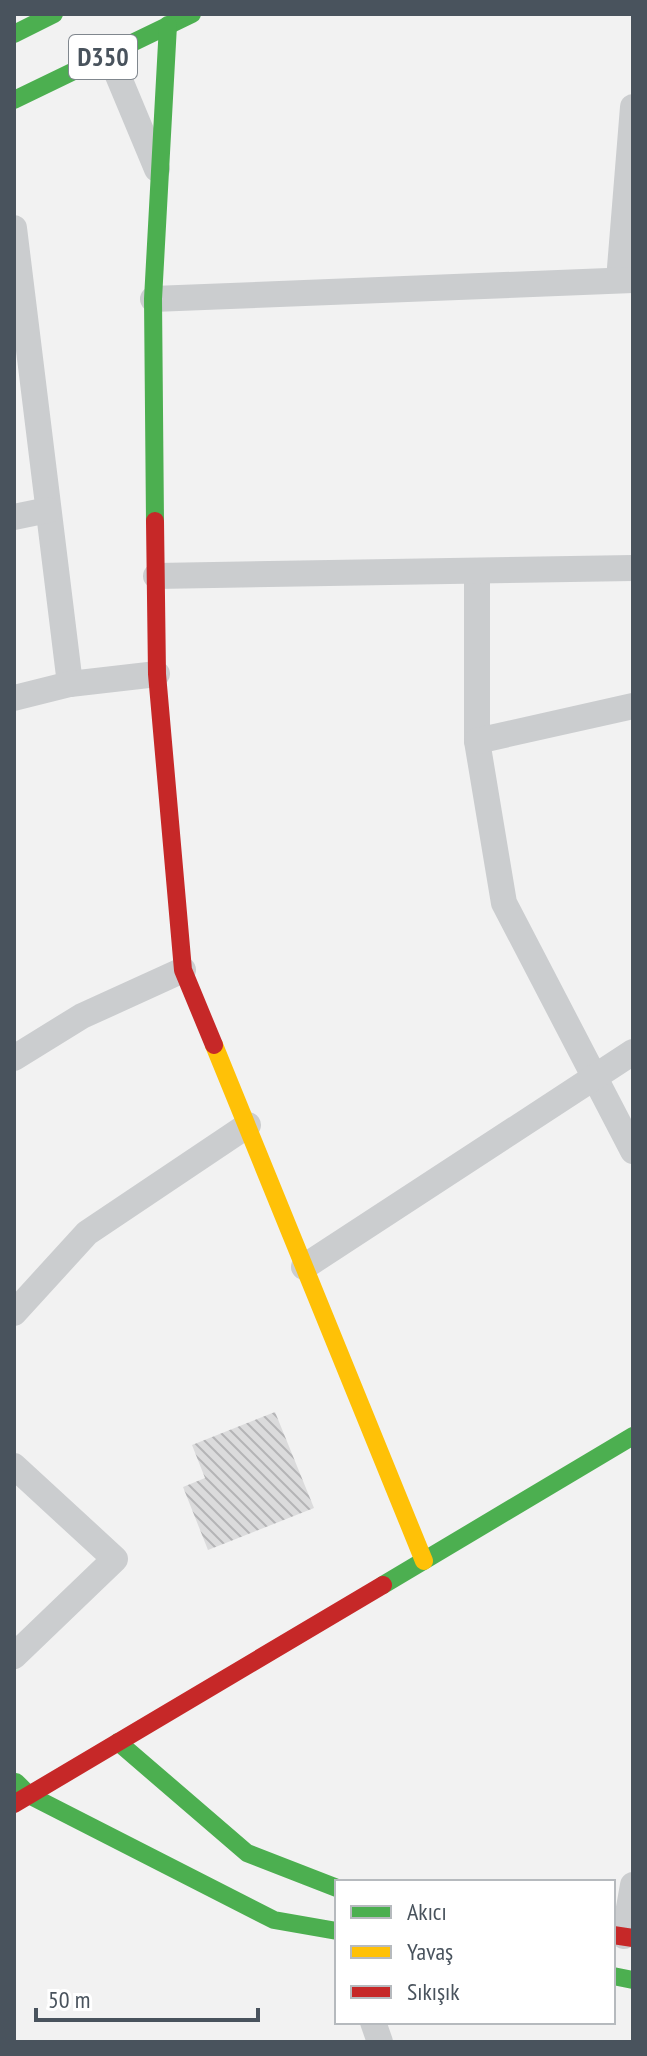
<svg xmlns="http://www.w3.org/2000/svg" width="647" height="2056" font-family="'PT Sans Narrow',sans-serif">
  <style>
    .building { fill: url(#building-back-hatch) }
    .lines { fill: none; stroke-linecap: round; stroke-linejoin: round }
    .street { stroke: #cbcdcf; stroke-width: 26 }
    .fast { stroke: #4caf50; stroke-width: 18 }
    .slow { stroke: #ffc107; stroke-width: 18 }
    .jam { stroke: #c62828; stroke-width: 18 }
    .labels { text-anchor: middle; stroke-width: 6; stroke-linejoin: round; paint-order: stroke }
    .shield { fill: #fff; stroke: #80878e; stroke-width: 2 }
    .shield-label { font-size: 26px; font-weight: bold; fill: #49535d }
  </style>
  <defs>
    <pattern id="building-back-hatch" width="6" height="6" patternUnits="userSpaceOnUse" patternTransform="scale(2)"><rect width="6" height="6" fill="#dbdbdc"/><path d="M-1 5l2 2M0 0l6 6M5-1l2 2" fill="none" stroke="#b4b4b6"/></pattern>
  </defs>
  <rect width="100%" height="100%" fill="#f2f2f2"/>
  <!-- building -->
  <path class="building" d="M275,1412L314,1508L208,1550L183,1487L205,1478L192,1445Z"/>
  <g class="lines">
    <!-- street -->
    <g class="street">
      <path d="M109,54L157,169"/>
      <path d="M14,228L70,684"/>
      <path d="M619,280L633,107"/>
      <path d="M153,299L633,280"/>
      <path d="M14,517L48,510"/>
      <path d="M477,572V741L504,903L633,1151"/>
      <path d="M156,576L633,568"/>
      <path d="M14,698L70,684L157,674"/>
      <path d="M477,741L633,706"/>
      <path d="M14,1058L82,1016L183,970"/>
      <path d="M304,1267L633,1052"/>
      <path d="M14,1313L87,1233L248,1125"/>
      <path d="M14,1466L115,1559L14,1656"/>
      <path d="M624,1936L633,1885"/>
      <path d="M373,2022L380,2042"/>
    </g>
    <!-- fast -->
    <g class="fast">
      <path d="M14,34L54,14"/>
      <path d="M14,100L192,14"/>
      <path d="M155,521L153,299L168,25"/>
      <path d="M383,1585L633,1436"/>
      <path d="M118,1742L247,1853L337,1888"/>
      <path d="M16,1782L29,1795L274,1920L337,1931"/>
      <path d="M613,1976L633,1980"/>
    </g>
    <!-- slow -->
    <path class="slow" d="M214,1045L424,1561"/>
    <!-- jam -->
    <g class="jam">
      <path d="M155,521L157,674L183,970L214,1045"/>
      <path d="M14,1804L383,1585"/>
      <path d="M613,1935L633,1938"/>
    </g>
  </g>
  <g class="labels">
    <!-- shield labels -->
    <rect class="shield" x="69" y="35" width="68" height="44" rx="6"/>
    <g class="shield-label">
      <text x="103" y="66">D350</text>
    </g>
  </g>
  <!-- border -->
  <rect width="647" height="2056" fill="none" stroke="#49535d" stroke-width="32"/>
  <!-- legend -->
  <rect x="335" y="1880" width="280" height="144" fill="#ffffff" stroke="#b6babe" stroke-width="2"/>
  <rect x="351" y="1906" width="40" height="12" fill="#4caf50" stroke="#b6babe" stroke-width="2"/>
  <text x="407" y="1920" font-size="24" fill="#49535d">Akıcı</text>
  <rect x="351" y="1946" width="40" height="12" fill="#ffc107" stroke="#b6babe" stroke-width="2"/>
  <text x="407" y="1960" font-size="24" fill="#49535d">Yavaş</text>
  <rect x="351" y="1986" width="40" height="12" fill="#c62828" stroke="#b6babe" stroke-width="2"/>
  <text x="407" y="2000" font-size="24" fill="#49535d">Sıkışık</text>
  <!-- scale -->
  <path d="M36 2008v12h222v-12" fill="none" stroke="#49535d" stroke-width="4"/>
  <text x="48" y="2008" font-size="24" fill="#49535d" stroke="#ffffff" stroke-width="6" paint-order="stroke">50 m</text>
</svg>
